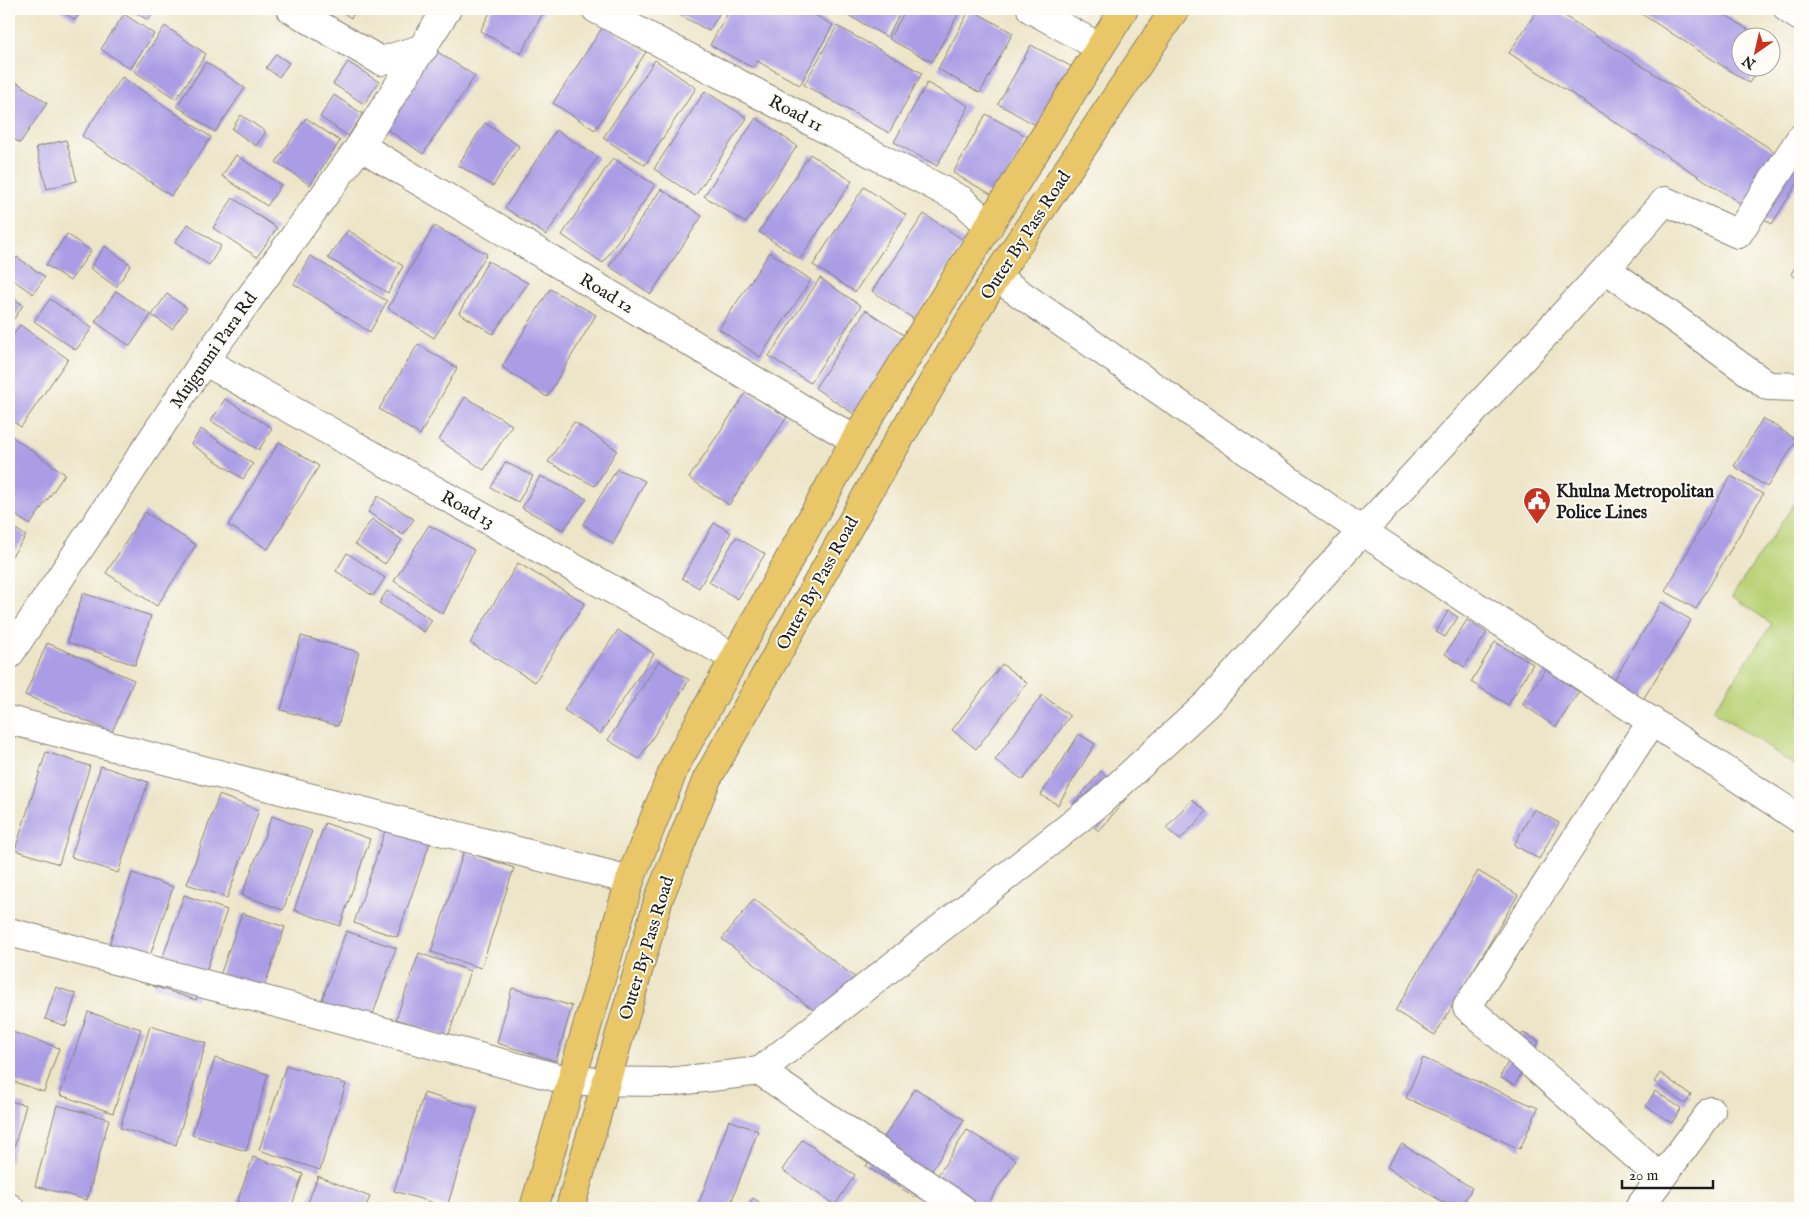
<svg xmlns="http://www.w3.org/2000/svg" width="1809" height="1217" font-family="'IM FELL English',serif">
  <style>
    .green { fill: #bbd378; stroke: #6c784a }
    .building { fill: #aa9de5 }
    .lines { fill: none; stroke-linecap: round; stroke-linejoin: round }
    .minor-casing { stroke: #848072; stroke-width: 30 }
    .major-casing { stroke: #848072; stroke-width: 30 }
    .minor { stroke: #fff; stroke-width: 28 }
    .major { stroke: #e9c769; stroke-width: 28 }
    .labels { text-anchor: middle; stroke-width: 4; stroke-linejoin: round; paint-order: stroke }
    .street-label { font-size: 18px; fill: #1c1c1c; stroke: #fdfcf7 }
    .poi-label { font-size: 18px; font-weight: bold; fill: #1c1c1c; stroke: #fdfcf7; text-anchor: start }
  </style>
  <rect width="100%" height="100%" fill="#fdfcf7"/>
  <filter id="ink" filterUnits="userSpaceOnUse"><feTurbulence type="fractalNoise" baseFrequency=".02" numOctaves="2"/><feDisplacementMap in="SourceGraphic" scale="10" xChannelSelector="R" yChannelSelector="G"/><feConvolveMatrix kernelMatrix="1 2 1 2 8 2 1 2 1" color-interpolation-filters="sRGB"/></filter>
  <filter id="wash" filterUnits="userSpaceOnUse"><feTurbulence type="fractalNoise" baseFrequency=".0096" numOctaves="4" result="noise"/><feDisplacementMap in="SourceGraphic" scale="20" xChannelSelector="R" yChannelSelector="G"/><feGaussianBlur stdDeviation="1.12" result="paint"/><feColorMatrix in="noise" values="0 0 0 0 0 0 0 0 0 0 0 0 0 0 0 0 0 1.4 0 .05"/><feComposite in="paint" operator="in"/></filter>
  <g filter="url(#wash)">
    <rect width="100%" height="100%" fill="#ede5c8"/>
    <!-- green -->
    <path class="green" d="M1800,495V769L1713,710L1772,624L1732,596Z"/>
    <g id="blocks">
      <!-- building -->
      <g class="building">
        <path d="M59,9H83L75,20Z"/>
        <path d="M130,9H155L148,20Z"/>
        <path d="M337,9H357L351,18Z"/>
        <path d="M492,9H545L521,54L480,31Z"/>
        <path d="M669,9H722L709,31Z"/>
        <path d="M730,9H804L833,25L800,85L757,61L753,68L710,45Z"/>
        <path d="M847,9H902L887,37L844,13Z"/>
        <path d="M906,9H961L932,62L889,39Z"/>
        <path d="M970,9L1013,33L980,93L938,69Z"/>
        <path d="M1538,9H1554L1800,168V179L1772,224L1509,53Z"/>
        <path d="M1634,9H1717L1761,38H1742V68H1759L1749,83Z"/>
        <path d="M124,14L154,34L130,69L101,49Z"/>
        <path d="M604,25L646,52L595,130L553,103Z"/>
        <path d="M165,26L206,54L176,99L134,71Z"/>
        <path d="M837,26L922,73L889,133L804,85Z"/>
        <path d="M1031,45L1074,68L1041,128L998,104Z"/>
        <path d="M433,49L475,76L423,154L382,126Z"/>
        <path d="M276,54L289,63L279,77L266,68Z"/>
        <path d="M655,60L696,88L645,165L603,138Z"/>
        <path d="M206,62L245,88L215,132L177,106Z"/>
        <path d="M348,62L379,82L364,104L333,84Z"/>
        <path d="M9,77L47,103L20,143L9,136Z"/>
        <path d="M122,77L211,137L171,196L82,136Z"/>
        <path d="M927,83L969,106L937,166L894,142Z"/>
        <path d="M705,91L747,118L695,196L654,169Z"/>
        <path d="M334,95L363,114L348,136L320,117Z"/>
        <path d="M986,114L1028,137L996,197L953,173Z"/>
        <path d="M241,115L266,132L256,146L232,129Z"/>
        <path d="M306,118L340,141L310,185L276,162Z"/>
        <path d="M756,118L797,146L746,223L704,196Z"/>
        <path d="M485,123L519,146L493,186L458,165Z"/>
        <path d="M556,130L598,157L546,235L505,208Z"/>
        <path d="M66,140L77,181L47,189L36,147Z"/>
        <path d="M810,154L852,181L800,259L759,232Z"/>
        <path d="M236,155L281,185L267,206L222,176Z"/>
        <path d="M613,158L655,185L603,263L562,235Z"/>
        <path d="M864,187L906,215L855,292L813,265Z"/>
        <path d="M661,189L702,216L651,294L609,266Z"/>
        <path d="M233,198L277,228L257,257L213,228Z"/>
        <path d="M924,214L965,241L914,319L872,291Z"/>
        <path d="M188,224L221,246L209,265L175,242Z"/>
        <path d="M434,226L487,254L434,338L388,308Z"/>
        <path d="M348,230L403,266L388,293L328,258Z"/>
        <path d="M67,234L91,251L70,281L46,265Z"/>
        <path d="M105,246L131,265L116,287L90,268Z"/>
        <path d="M770,252L811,280L760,357L719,329Z"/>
        <path d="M310,256L387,301L370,332L294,284Z"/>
        <path d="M17,257L45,277L33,294L9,277V268Z"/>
        <path d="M1800,259V280L1791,274Z"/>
        <path d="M488,261L528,283L493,334L459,313Z"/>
        <path d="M820,278L861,306L810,383L769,356Z"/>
        <path d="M550,289L596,315L547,397L502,367Z"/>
        <path d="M116,291L151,315L130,346L95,322Z"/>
        <path d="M167,294L187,308L172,329L152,315Z"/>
        <path d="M9,295L23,305L14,319L9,315Z"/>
        <path d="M50,299L92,328L76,350L34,321Z"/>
        <path d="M866,310L908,338L857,416L815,388Z"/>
        <path d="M20,325L68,359L21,427L9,419V341Z"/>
        <path d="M418,344L457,368L420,435L379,409Z"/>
        <path d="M747,391L787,417L729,505L689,478Z"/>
        <path d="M465,397L512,425L484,470L439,440Z"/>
        <path d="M225,399L272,428L259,450L211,421Z"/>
        <path d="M1763,418L1797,440L1767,487L1734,466Z"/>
        <path d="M574,422L617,450L595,486L548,462Z"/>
        <path d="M201,429L253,464L243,479L191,444Z"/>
        <path d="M11,436L65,474L30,525L9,511V439Z"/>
        <path d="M279,442L319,466L268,549L228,525Z"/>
        <path d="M505,462L533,476L518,502L491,488Z"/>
        <path d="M617,469L645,481L613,544L583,524Z"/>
        <path d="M540,476L587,499L563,530L522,508Z"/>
        <path d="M1731,476L1763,494L1696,609L1665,591Z"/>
        <path d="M378,496L414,519L403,535L368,512Z"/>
        <path d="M145,512L196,545L157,606L106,573Z"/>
        <path d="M372,519L402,540L385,564L355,544Z"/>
        <path d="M714,523L731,532L699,588L682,578Z"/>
        <path d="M9,524L26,536L9,560Z"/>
        <path d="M429,525L474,550L443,614L394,581Z"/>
        <path d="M736,537L765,554L738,599L709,582Z"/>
        <path d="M347,553L385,578L373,596L336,571Z"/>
        <path d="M518,563L585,603L535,682L470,643Z"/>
        <path d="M387,591L432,620L424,632L379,603Z"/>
        <path d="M83,593L151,616L135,665L67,642Z"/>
        <path d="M1661,602L1691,620L1641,703L1611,685Z"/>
        <path d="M1448,611L1458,617L1445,637L1436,632Z"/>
        <path d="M1467,620L1487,633L1464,667L1445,654Z"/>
        <path d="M618,630L654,654L600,734L564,710Z"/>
        <path d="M301,636L359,652L338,726L281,710Z"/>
        <path d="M1495,642L1533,664L1508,705L1471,682Z"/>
        <path d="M47,643L134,680L112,732L25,695Z"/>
        <path d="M659,661L689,680L639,759L608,740Z"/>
        <path d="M1002,664L1027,683L976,749L952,730Z"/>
        <path d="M1546,669L1579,692L1556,727L1522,704Z"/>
        <path d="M1042,695L1070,716L1023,780L995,760Z"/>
        <path d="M1079,734L1095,744L1058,805L1041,795Z"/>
        <path d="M46,752L90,766L59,864L15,850Z"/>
        <path d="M101,766L148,782L118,873L71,857Z"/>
        <path d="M1101,771L1129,795L1099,831L1071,807Z"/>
        <path d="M219,795L259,810L227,898L187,884Z"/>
        <path d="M1192,799L1206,812L1180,840L1166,828Z"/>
        <path d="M1534,809L1559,823L1539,859L1514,845Z"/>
        <path d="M272,816L312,831L283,910L242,895Z"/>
        <path d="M325,823L370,839L340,926L294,910Z"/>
        <path d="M387,825L431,840L397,937L354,923Z"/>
        <path d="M464,851L514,868L481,968L431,952Z"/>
        <path d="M1478,871L1518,895L1435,1035L1395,1011Z"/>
        <path d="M132,873L173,887L143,977L103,963Z"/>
        <path d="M184,895L227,910L196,1000L153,986Z"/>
        <path d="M754,899L870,989L838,1029L722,939Z"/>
        <path d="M242,913L285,927L256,1010L213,995Z"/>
        <path d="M346,931L396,948L364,1040L314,1023Z"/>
        <path d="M419,953L470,971L448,1037L396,1019Z"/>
        <path d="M56,987L76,994L66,1026L45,1019Z"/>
        <path d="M512,988L572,1006L556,1061L497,1043Z"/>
        <path d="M88,1012L141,1029L113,1113L60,1095Z"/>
        <path d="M150,1026L206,1043L176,1145L120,1128Z"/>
        <path d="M9,1031L59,1048L44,1092L9,1080Z"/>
        <path d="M1523,1033L1539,1041L1515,1085L1500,1077Z"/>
        <path d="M215,1058L268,1074L246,1151L192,1135Z"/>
        <path d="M1423,1058L1538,1108L1520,1149L1406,1098Z"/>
        <path d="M286,1065L346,1084L320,1170L259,1150Z"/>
        <path d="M1660,1073L1691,1095L1685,1104L1654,1082Z"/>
        <path d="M915,1088L964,1120L915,1197L866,1166Z"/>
        <path d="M1655,1091L1681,1108L1672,1123L1646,1106Z"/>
        <path d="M424,1093L477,1109L447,1207L394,1191Z"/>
        <path d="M9,1101L26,1105L9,1166Z"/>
        <path d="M57,1105L109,1119L87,1200L35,1186Z"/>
        <path d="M729,1120L758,1131L729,1208H697Z"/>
        <path d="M967,1130L1016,1160L985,1208H952L927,1192Z"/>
        <path d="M802,1140L855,1175L835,1205L782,1170Z"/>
        <path d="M1402,1144L1472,1188L1460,1208H1452L1387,1167Z"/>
        <path d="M253,1157L303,1174L291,1208H256L237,1202Z"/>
        <path d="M318,1176L370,1197L365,1208H306Z"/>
        <path d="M753,1198L768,1208H746Z"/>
      </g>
    </g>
  </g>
  <g filter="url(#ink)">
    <use href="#blocks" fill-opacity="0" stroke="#848072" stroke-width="1"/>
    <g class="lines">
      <defs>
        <g id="minor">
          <path d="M291,9L381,61L424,48"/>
          <path d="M596,9L963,201L989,226"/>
          <path d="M1031,9L1099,47"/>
          <path d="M1788,9L1800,17"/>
          <path d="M360,146L855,440"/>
          <path d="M1606,269L1665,201L1738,234L1800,139"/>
          <path d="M996,277L1362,531L1800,819"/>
          <path d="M204,361L733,657"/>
          <path d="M9,655L204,361L360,146L447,9"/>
          <path d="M9,720L630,880"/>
          <path d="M1652,721L1467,1007L1661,1178"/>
          <path d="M9,932L570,1081L670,1082L760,1071L961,1208"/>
          <path d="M760,1071L1099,803L1208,703L1362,531L1606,269L1768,386L1800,387"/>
          <path d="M9,1208H10"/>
          <path d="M1639,1208L1711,1111"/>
        </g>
        <g id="major">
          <path d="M534,1208L630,880L675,766L855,440L1124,9"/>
          <path d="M570,1208L659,898L707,779L886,461L996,277L1175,9"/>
        </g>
      </defs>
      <!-- minor casing -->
      <use href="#minor" class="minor-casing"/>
      <!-- major casing -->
      <use href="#major" class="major-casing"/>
      <!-- minor -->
      <use href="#minor" class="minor"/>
      <!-- major -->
      <use href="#major" class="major"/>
    </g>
  </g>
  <!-- icons -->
  <defs>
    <symbol id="civic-pin" viewBox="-11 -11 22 30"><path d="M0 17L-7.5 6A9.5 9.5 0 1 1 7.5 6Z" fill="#c8321e" stroke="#fdfcf7"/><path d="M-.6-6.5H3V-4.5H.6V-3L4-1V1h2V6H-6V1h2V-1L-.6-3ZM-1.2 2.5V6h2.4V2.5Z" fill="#fff"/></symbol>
  </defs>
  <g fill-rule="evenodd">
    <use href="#civic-pin" x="1521" y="485" width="32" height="43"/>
  </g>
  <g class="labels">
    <!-- street labels -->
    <g class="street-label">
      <text transform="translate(796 113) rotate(28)" y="6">Road 11</text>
      <text transform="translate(1025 235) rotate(-57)" y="6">Outer By Pass Road</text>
      <text transform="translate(607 293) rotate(31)" y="6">Road 12</text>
      <text transform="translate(213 350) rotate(-55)" y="6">Mujgunni Para Rd</text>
      <text transform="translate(468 509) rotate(29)" y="6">Road 13</text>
      <text transform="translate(817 583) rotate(-61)" y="6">Outer By Pass Road</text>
      <text transform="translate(646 948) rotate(-73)" y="6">Outer By Pass Road</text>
    </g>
    <!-- poi labels -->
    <g class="poi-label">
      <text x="1556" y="497">Khulna Metropolitan<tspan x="1556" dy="21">Police Lines</tspan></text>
    </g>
  </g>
  <!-- margin -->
  <rect width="1809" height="1217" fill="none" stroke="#fdfcf7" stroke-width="30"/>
  <!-- north arrow -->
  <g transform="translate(1756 52) rotate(214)"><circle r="24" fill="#fdfcf7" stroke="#a3a29f"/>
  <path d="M0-4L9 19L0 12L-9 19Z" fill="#c8321e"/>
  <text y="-8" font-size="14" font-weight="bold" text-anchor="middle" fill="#1c1c1c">N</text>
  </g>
  <!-- scale -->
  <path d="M1622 1180v8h91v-8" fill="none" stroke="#1c1c1c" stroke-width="2.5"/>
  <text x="1629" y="1180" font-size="15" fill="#1c1c1c" stroke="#fdfcf7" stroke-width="4" paint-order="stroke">20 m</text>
</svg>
